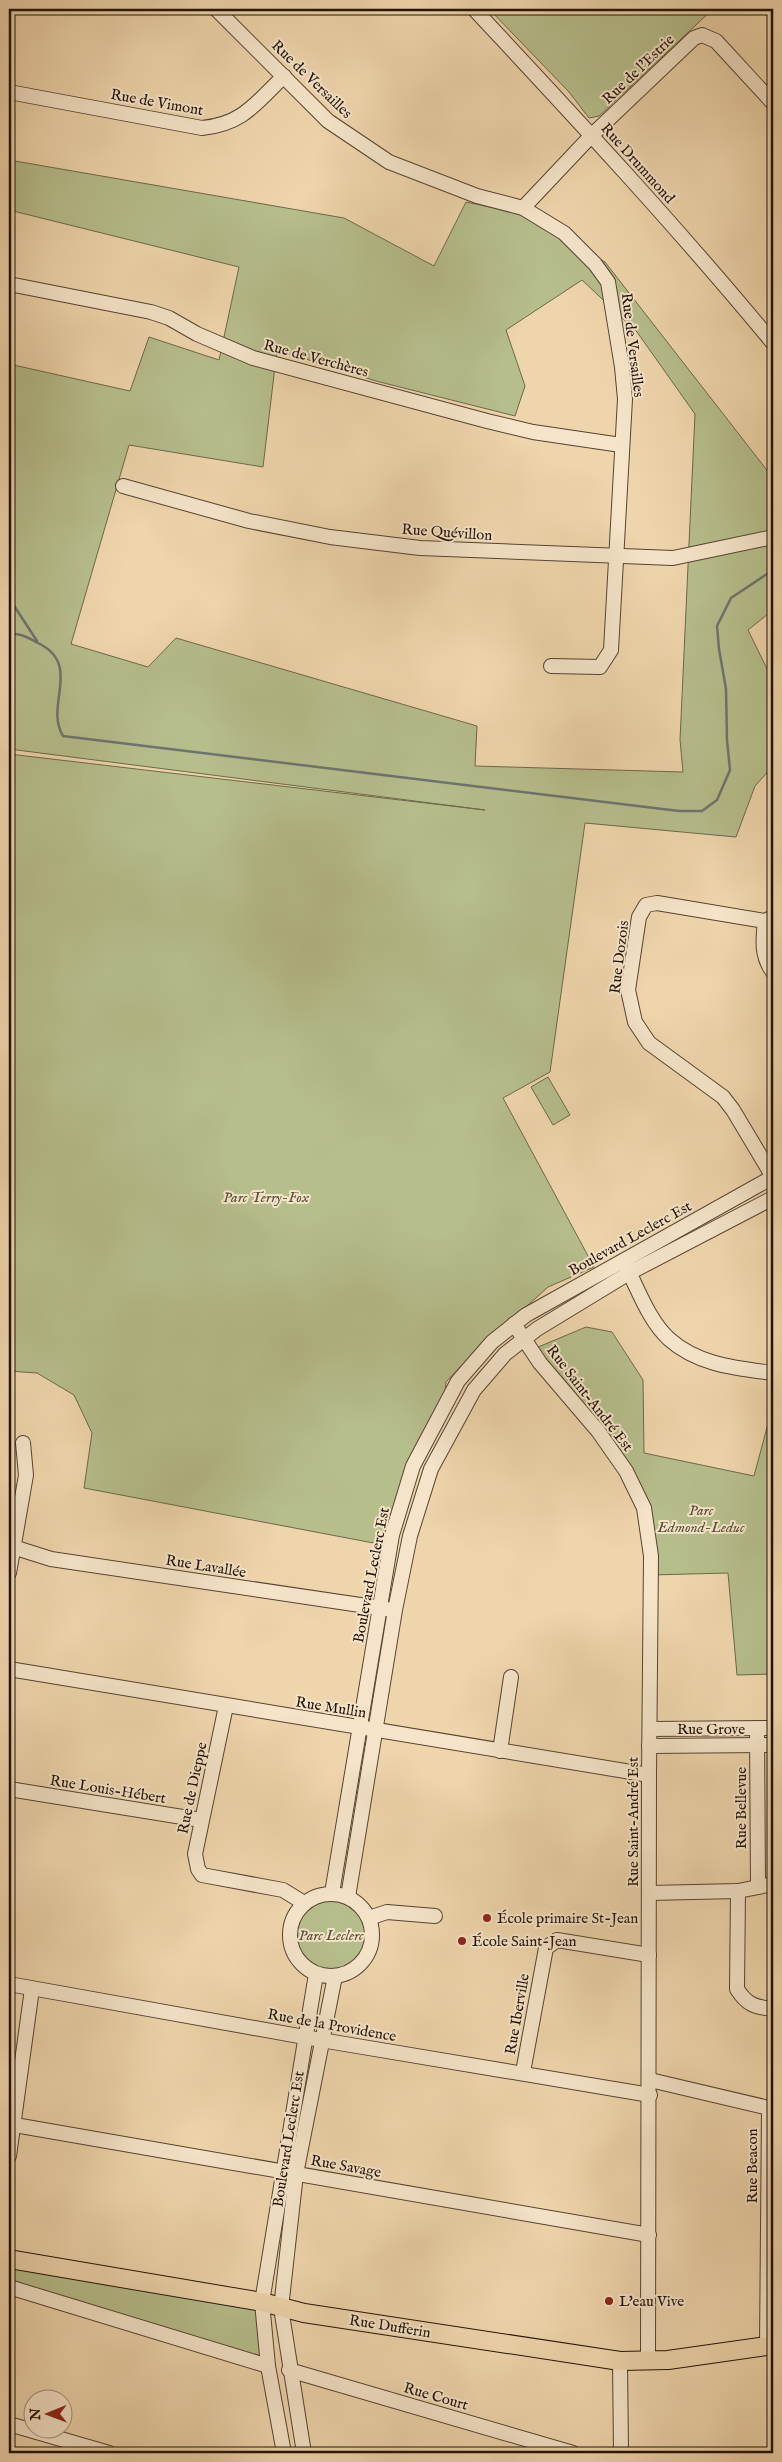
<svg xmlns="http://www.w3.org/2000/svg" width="782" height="2462" font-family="'IM FELL English',serif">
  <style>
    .green { fill: #b6be8c; stroke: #6c684a; fill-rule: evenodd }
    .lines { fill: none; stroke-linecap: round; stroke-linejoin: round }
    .stream { stroke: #6d7470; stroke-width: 2.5 }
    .minor-casing { stroke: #564331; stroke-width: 16 }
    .major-casing { stroke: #231208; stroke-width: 20 }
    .minor { stroke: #f5e4c9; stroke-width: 14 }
    .major { stroke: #efd5ac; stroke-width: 18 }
    .poi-dot { fill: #8f2418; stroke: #f5e4c9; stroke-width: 2 }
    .labels { text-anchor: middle; stroke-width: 4; stroke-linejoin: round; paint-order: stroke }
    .street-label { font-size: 15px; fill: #231208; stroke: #f5e4c9 }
    .park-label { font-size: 15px; font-style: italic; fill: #564e36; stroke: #f5e4c9 }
    .poi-label { font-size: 15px; fill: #231208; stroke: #f5e4c9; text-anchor: start }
  </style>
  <rect width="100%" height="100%" fill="#efd5ac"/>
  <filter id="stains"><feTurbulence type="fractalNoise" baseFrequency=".004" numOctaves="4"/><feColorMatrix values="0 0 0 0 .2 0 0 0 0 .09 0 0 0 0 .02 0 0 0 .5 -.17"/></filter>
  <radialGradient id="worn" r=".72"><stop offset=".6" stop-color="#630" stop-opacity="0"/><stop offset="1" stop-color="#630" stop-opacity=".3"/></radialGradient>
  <!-- green -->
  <g class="green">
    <path d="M489,9H713L599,116L589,118L569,92Z"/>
    <path d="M9,160L344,218L434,266L466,202L519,213L605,262L773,478V610L748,630L773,681L769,721L773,737V766L755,786L736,837L585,823L550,1072L503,1098L594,1267L548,1287L464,1363L446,1382L445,1393L384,1545L84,1488L92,1433L74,1395L37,1373L9,1371V754L485,810L9,749V364L130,391L149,337L219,360L239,267L9,210ZM582,280L637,332L695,414L680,740L683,772L475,766L477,726L176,638L148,667L71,644L129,445L263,467L277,350L376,381L515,416L525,386L506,330Z"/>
    <path d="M548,1077L570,1115L553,1125L531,1087Z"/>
    <path d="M586,1327L612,1332L643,1380L644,1453L754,1476L773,1405V1674L737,1675L728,1573L651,1575V1556L626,1471L531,1350Z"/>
    <circle cx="331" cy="1935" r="41"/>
    <path d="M9,2259L262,2302L266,2361L9,2287Z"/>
  </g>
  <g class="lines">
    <!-- stream -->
    <g class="stream">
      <path d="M9,598L37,641"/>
      <path d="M9,634C20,633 27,637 38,643C83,665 44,705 63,736L679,811H702L717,800L730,770L727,740L726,689L719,649L717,626L731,598L773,570"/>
    </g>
    <defs>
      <g id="minor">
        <path d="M216,9L328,121L389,162L477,196L523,208L564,233L595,264L608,282L622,367L625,399L611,650L600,667L551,666"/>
        <path d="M474,9C576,118 678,228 773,343"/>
        <path d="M9,92L202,128C243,124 256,103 284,76"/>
        <path d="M523,208L591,136L694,38L702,35L716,41L773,103"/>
        <path d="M9,284L151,312L169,318L197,334L253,358L487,421L533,432L621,445"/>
        <path d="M123,486L249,521L330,537L420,548L673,558L773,537"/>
        <path d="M773,917L765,921L657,903L646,905L639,917L628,990L635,1022L649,1043L723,1097L733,1110L773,1177"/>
        <path d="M765,921C763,940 761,956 773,972"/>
        <path d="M626,1266C638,1289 649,1321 669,1339C698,1365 736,1368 773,1373"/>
        <path d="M514,1324L540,1363L598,1431L626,1471L644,1508L651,1556L649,1775L648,2362"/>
        <path d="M13,1547L51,1559L387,1609"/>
        <path d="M9,1573L26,1475L23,1443"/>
        <path d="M9,1669L649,1775"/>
        <path d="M226,1706L195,1854L198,1869L202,1875L283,1890L304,1903"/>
        <path d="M650,1729L773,1728"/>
        <path d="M757,1729L758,1887"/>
        <path d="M649,1746L773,1745"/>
        <path d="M500,1751L511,1677"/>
        <path d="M9,1789L201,1820"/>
        <path d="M738,1891L737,1989C747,2005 755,2007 773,2009"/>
        <path d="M332,1893L392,1535L413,1466L458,1381L492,1342L526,1315L773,1177"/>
        <path d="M649,1893L738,1891L773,1884"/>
        <circle cx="331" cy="1935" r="41"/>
        <path d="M348,1897L395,1610L410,1536L431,1469L474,1390L505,1354L537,1329L629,1273L773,1198"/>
        <path d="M369,1918L387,1912L435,1916"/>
        <path d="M9,1984L321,2040L650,2095"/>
        <path d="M523,2072L546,1948L557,1940L649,1955"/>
        <path d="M650,2080L769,2108L767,2346"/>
        <path d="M9,2124L649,2235"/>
        <path d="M9,2156L32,1989"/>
        <path d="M9,2287L268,2366"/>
        <path d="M620,2361L621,2453"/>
        <path d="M289,2370L573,2453"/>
        <path d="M9,2424L109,2453"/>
        <path d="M284,2453L268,2366L262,2302L316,1974"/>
        <path d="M304,2453L281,2308L296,2174L335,1976"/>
      </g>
      <path id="major" d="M9,2259L262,2302L304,2313L620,2361L668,2360L773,2345"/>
    </defs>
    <!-- minor casing -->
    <use href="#minor" class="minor-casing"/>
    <!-- major casing -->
    <use href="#major" class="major-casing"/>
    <!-- minor -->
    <use href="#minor" class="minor"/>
    <!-- major -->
    <use href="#major" class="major"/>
  </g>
  <!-- markers -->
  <g class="poi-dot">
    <circle cx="487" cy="1918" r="5"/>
    <circle cx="462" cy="1941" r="5"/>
    <circle cx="609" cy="2301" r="5"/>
  </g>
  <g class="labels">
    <!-- street labels -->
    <g class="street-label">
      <text transform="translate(638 69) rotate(-44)" y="5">Rue de l'Estrie</text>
      <text transform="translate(312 79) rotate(44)" y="5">Rue de Versailles</text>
      <text transform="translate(157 102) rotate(10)" y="5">Rue de Vimont</text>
      <text transform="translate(638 163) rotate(48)" y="5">Rue Drummond</text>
      <text transform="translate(633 345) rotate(83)" y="5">Rue de Versailles</text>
      <text transform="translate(316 358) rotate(15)" y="5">Rue de Verchères</text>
      <text transform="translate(447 532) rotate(4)" y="5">Rue Quévillon</text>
      <text transform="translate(619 957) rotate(-83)" y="5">Rue Dozois</text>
      <text transform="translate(630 1238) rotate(-29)" y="5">Boulevard Leclerc Est</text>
      <text transform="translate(590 1398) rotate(52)" y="5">Rue Saint-André Est</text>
      <text transform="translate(206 1566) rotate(9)" y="5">Rue Lavallée</text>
      <text transform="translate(371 1575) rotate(-79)" y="5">Boulevard Leclerc Est</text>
      <text transform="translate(331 1707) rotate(9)" y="5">Rue Mullin</text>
      <text x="711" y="1734">Rue Grove</text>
      <text transform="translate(192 1788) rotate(-78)" y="5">Rue de Dieppe</text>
      <text transform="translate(108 1789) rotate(9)" y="5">Rue Louis-Hébert</text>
      <text transform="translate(741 1808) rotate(-90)" y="5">Rue Bellevue</text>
      <text transform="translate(633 1822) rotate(-90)" y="5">Rue Saint-André Est</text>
      <text transform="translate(517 2014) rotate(-80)" y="5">Rue Iberville</text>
      <text transform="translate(332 2025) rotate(10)" y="5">Rue de la Providence</text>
      <text transform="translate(288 2139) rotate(-81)" y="5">Boulevard Leclerc Est</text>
      <text transform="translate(346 2166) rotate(10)" y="5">Rue Savage</text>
      <text transform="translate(752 2166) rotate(-90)" y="5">Rue Beacon</text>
      <text transform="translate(390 2326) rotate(9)" y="5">Rue Dufferin</text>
      <text transform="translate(436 2396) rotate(16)" y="5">Rue Court</text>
    </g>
    <!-- park labels -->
    <g class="park-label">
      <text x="266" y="1202">Parc Terry-Fox</text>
      <text x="701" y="1515">Parc<tspan x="701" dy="17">Edmond-Leduc</tspan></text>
      <text x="331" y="1940">Parc Leclerc</text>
    </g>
    <!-- poi labels -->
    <g class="poi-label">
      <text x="497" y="1923">École primaire St-Jean</text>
      <text x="472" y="1946">École Saint-Jean</text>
      <text x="619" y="2306">L'eau Vive</text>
    </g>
  </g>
  <!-- margin -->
  <rect width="782" height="2462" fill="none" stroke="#efd5ac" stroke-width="30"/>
  <rect x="10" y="10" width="762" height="2442" fill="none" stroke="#231208" stroke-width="2.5"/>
  <rect x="15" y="15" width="752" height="2432" fill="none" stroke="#231208"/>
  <!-- north arrow -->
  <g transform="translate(48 2414) rotate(269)"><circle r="24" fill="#f5e4c9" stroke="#a1907c"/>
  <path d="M0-4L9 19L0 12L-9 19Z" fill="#8f2418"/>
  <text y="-8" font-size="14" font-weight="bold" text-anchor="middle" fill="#231208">N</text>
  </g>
  <rect width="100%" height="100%" filter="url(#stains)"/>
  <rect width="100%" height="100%" fill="url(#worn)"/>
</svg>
